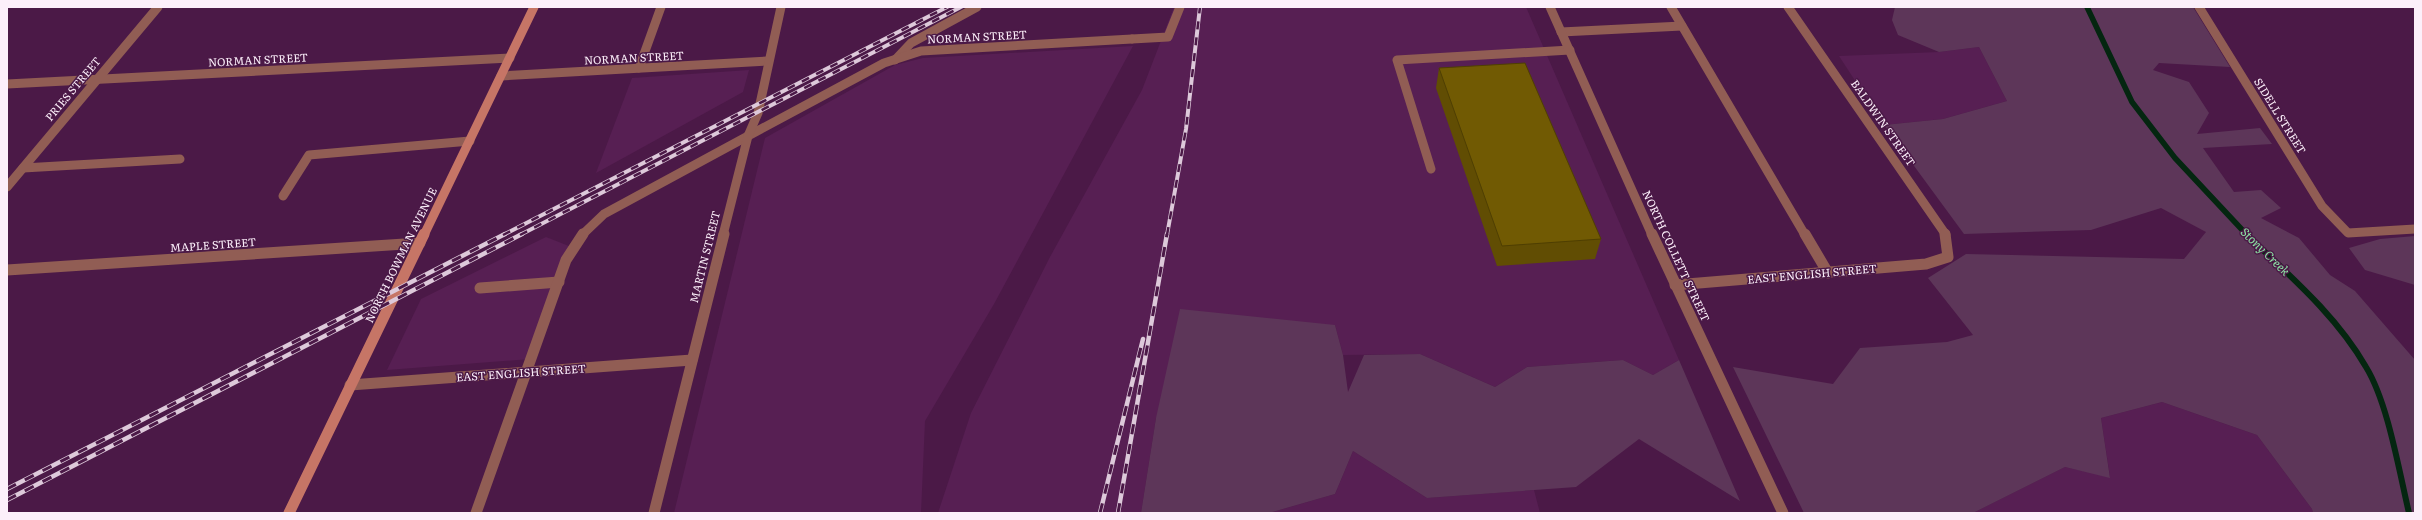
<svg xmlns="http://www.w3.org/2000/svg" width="2422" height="520" font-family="Literata,serif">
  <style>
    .built { fill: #571f53 }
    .green { fill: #5d3659 }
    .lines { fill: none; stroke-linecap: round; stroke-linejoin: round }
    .stream-far1 { stroke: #042610; stroke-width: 5.5 }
    .stream { stroke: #042610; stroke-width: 6 }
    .lane-far1 { stroke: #915d54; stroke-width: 9 }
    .lane { stroke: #915d54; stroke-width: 11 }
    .street-far1 { stroke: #915d54; stroke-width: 9 }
    .street { stroke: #915d54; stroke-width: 11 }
    .secondary-far1 { stroke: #c67566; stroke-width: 9 }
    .secondary { stroke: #c67566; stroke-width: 11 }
    .rail-far1-casing { stroke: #ddc9da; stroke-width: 4 }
    .rail-casing { stroke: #ddc9da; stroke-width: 4.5 }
    .rail-far1 { stroke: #4b1947; stroke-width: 2.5; stroke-dasharray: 8; stroke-linecap: butt }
    .rail { stroke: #4b1947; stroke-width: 3; stroke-dasharray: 10; stroke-linecap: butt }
    .wall { fill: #614d03 }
    .building { fill: #715a03; stroke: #4f3f02 }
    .labels { text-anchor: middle; stroke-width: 3; stroke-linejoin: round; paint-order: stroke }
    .street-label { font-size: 11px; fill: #fceffa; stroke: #4b1947 }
    .water-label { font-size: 12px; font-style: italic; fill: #8de6a4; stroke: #4b1947 }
  </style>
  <rect width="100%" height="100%" fill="#4b1947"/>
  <!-- built -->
  <g class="built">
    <path d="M1174,7H1526L1679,360L1653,375L1623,360L1527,367L1495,387L1420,354L1343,355L1335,325L1156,418L1141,513H938L971,413L1050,257L1142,90Z"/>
    <path d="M1133,46L994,304L925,421L921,513H674L765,138L895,65L923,58Z"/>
    <path d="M1979,47L2007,101L1943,119L1884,125L1839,56L1939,52Z"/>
    <path d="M749,70L743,92L596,173L632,78Z"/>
    <path d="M546,237L574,248L530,359L387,370L421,299Z"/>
    <path d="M2162,402L2257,435L2312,509L2313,513H1973L2065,467L2110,477L2101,418Z"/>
    <path d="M1353,451L1427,498L1534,490L1540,513H1269L1335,494Z"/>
  </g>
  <!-- green -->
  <g class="green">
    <path d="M1895,7H2193L2230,67L2159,63L2153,70L2189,82L2209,113L2197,134L2260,128L2272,144L2203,148L2234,192L2261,190L2281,208L2261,218L2299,238L2330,275L2355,291L2415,360V513H2313L2312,509L2257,435L2162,402L2101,418L2110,478L2065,467L1973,513H1804L1733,367L1833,384L1860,348L1947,342L1973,335L1928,278L1966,254L2184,259L2206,232L2161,208L2091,230L1964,234L1884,125L1943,119L2007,101L1979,47L1939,52L1898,35L1892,20Z"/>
    <path d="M2415,236V285L2365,270L2349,248L2380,239Z"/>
    <path d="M1180,309L1335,325L1343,355L1348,392L1364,355L1420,354L1495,387L1527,367L1623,360L1653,375L1679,360L1740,501L1639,439L1576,487L1427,498L1353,451L1335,494L1269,513H1141L1156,418Z"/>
  </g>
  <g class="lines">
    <!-- stream-far1 -->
    <path class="stream-far1" d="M2087,7L2132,102L2175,158L2247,235"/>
    <!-- stream -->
    <path class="stream" d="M2246,234C2289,275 2336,315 2366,367C2388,403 2399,471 2409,513"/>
    <!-- lane-far1 -->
    <g class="lane-far1">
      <path d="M1671,7L1805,235"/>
      <path d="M1561,32L1682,26"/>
      <path d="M1132,39L1168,37L1180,7"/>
      <path d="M895,60L911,43L977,7"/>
      <path d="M639,68L661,7"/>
      <path d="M23,168L180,159"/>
      <path d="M1431,169L1397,60L1570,50"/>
      <path d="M283,196L309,155L470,141"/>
      <path d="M582,235L604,214L748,136"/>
    </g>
    <!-- lane -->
    <g class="lane">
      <path d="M1805,234L1828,273"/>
      <path d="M480,288L559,282"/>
      <path d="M476,513L566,260L583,234"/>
    </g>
    <!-- street-far1 -->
    <g class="street-far1">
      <path d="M1550,7L1652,235"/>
      <path d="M1788,7L1946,235"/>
      <path d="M2199,7L2322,206L2348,233L2415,229"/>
      <path d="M501,76L768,61"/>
      <path d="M7,84L510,58"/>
      <path d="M748,136L884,63L921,51L1132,39"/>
      <path d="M7,187L158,7"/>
      <path d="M723,235L748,136L758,113L781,7"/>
    </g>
    <!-- street -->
    <g class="street">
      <path d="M1652,234L1783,513"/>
      <path d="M7,270L420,243"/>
      <path d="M1675,285L1926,264L1948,257L1945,234"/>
      <path d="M350,385L692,360"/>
      <path d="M654,513L724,234"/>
    </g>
    <!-- secondary-far1 -->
    <path class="secondary-far1" d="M424,235L534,7"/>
    <!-- secondary -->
    <path class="secondary" d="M289,513L424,234"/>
    <defs>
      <g id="rail-far1">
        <path d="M503,235L947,7"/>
        <path d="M520,235L961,7"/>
        <path d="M1167,235L1186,129L1200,7"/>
      </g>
      <g id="rail">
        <path d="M7,489L505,234"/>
        <path d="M7,500L522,234"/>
        <path d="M1100,513L1143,339"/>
        <path d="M1118,513L1167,234"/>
      </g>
    </defs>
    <!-- rail-far1 casing -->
    <use href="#rail-far1" class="rail-far1-casing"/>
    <!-- rail casing -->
    <use href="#rail" class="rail-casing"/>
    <!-- rail-far1 -->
    <use href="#rail-far1" class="rail-far1"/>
    <!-- rail -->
    <use href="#rail" class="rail"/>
  </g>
  <!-- wall -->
  <path class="wall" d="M1439,68L1601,239L1595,259L1497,266L1436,88Z"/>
  <!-- building -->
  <path class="building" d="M1525,63L1601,239L1502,246L1439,68Z"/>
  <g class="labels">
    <!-- street labels -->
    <g class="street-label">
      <text transform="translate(977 37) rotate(-3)" y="4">NORMAN STREET</text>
      <text transform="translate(634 58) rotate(-3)" y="4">NORMAN STREET</text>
      <text transform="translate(258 60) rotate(-3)" y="4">NORMAN STREET</text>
      <text transform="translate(73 89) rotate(-50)" y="4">PRIES STREET</text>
      <text transform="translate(2280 116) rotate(58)" y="4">SIDELL STREET</text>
      <text transform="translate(1883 123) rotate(55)" y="4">BALDWIN STREET</text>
      <text transform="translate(213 245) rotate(-4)" y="4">MAPLE STREET</text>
      <text transform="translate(401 255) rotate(-64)" y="4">NORTH BOWMAN AVENUE</text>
      <text transform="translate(1676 256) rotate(65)" y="4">NORTH COLLETT STREET</text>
      <text transform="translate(705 257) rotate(-76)" y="4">MARTIN STREET</text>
      <text transform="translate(1812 274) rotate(-5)" y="4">EAST ENGLISH STREET</text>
      <text transform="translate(521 373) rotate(-4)" y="4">EAST ENGLISH STREET</text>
    </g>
    <!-- water labels -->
    <g class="water-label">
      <text transform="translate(2265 252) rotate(44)" y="4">Stony Creek</text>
    </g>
  </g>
  <!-- border -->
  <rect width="2422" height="520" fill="none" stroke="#fceffa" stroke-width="16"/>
</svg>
